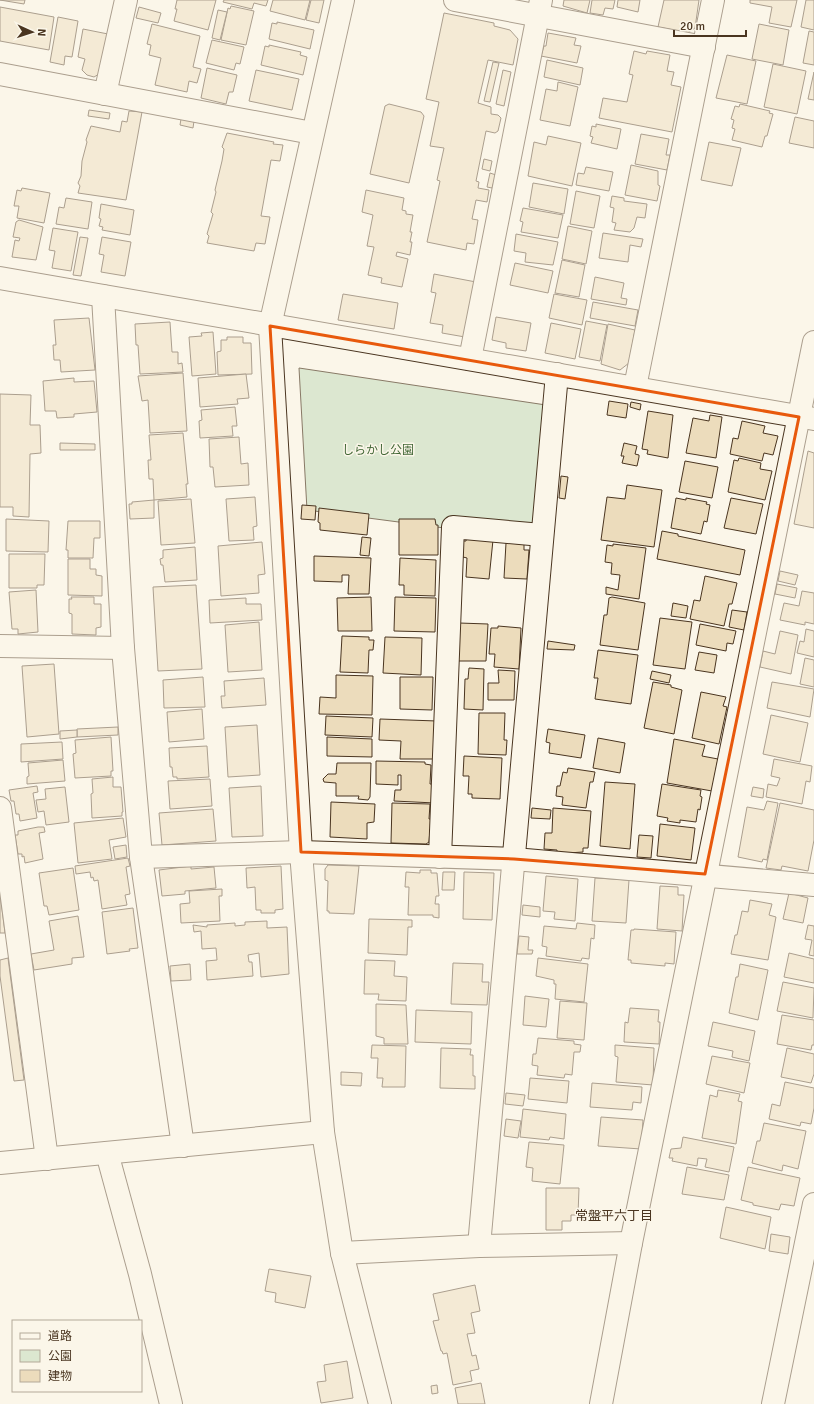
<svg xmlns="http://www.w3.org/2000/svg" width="814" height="1404" font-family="Signika,'Noto Sans JP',sans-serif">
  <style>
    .green { fill: #dce7d0; stroke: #887966 }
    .building { fill: #ecdcbc; stroke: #4a3520 }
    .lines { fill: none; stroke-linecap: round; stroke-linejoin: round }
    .minor-casing { stroke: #4a3520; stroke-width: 24 }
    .minor { stroke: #fbf6e9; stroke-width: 22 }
    .marked { fill: none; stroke: #e8590c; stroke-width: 3; stroke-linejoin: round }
    .labels { text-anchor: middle; stroke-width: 3; stroke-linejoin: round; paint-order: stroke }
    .park-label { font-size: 12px; fill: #436837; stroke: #fbf6e9 }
    .neighbourhood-label { font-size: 13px; fill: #4a3520; stroke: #fbf6e9 }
  </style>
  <rect width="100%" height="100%" fill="#fbf6e9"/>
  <!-- green -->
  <path class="green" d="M299,368L546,405L536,540L307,510Z"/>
  <!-- building -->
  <g class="building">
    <path d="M0,0H25L24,4Z"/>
    <path d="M177,0H216L208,30L174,21L177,9H175Z"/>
    <path d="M224,0H268L266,6L254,3L252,9L223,2Z"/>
    <path d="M273,0H310L305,20L270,11Z"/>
    <path d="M311,0H324L319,23L306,20Z"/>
    <path d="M564,0H590L587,13L563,6Z"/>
    <path d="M592,0H615L613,9L605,8L603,15L590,13Z"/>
    <path d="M618,0H640L638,12L617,7Z"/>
    <path d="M664,0H699L695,28L687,33L680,29L679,31L658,27Z"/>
    <path d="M750,0H797L791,27L769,23L772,7L750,3Z"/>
    <path d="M806,0H814V30L801,27Z"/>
    <path d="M231,6L254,11L246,45L221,40L228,8L230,9Z"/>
    <path d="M0,7L54,17L49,50L0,41Z"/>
    <path d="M139,7L161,13L158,23L136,18Z"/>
    <path d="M218,10L227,12L220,40L212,38Z"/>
    <path d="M444,13L494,23V26L510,30L518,39L513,65L488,60L478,103L491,107V114L498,115L501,118L498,131L495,133L486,131L476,181L479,182L478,188L489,190L487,202L476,200L472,219L478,220L474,244L467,243L466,250L427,242L440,181L437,180L444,148L430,146L439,102L426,99Z"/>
    <path d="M58,17L78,21L72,57L65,56L64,65L50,62Z"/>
    <path d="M277,22L314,30L310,49L269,39L272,23L277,24Z"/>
    <path d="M152,24L200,36L193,67L201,69L197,83L189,81L187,92L155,85L161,58L149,55L151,45L147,44Z"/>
    <path d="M759,24L789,30L783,65L752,59Z"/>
    <path d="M83,29L108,34L99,74L94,77L87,75L82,70L85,59L78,57Z"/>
    <path d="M809,31L814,32V65L803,63Z"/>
    <path d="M548,33L576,38L574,45L581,46L577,63L541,56L544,46H546Z"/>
    <path d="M212,40L244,47L240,64L236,63L234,70L206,63Z"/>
    <path d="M269,45L301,52L300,55L307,57L303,75L261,65L265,46L269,47Z"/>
    <path d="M634,51L646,54L647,51L670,55L667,71L674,72L671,85L681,87L672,132L599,118L603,98L627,102L633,75L629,74Z"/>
    <path d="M727,55L756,61L747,104L716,98Z"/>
    <path d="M547,60L583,68L580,85L544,77Z"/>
    <path d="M493,62L499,63L490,102L484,101Z"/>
    <path d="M773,64L806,71L797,114L764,107Z"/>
    <path d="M207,68L237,75L233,92H229L226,104L201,98Z"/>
    <path d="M256,70L299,79L292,110L249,101Z"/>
    <path d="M503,70L511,72L504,106L496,104Z"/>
    <path d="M814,72V100L808,99Z"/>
    <path d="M558,82L578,87L570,126L540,120L546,89L557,91Z"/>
    <path d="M389,104L421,112L424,116L409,183L370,174L385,106Z"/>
    <path d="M740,104L770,111L769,113L773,114L767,136H765L762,147L732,140L735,129L732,128L734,120L731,119L735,106L739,107Z"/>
    <path d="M89,110L110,113L109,119L88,116Z"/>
    <path d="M129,111L142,112L126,200L78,193L80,186L78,183L81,176L82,161L87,142L86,140L91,126L120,132L122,121L127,122Z"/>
    <path d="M795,117L814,121V148L789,143Z"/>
    <path d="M181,119L194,121L193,128L180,125Z"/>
    <path d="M596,124L621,129L617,149L591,143L593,137L590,136L592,126L596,127Z"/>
    <path d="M227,133L274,142L273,144L283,145L280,161L271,160L261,216L270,217L265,244L256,243L254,251L207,243L209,236L207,234L213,214L211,212L216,192L215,190L222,161L224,149L222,147Z"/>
    <path d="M641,134L669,139L666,155H670L667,170L635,164Z"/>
    <path d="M548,136L581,143L572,186L528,176L534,142L546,145Z"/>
    <path d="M709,142L741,148L732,186L701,180Z"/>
    <path d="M484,159L492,161L490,171L482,169Z"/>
    <path d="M631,165L658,171V185L660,186L657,201L625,195Z"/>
    <path d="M586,167L613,172L609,191L576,185L578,173L584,174Z"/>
    <path d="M490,173L496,175L492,188L487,187Z"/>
    <path d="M533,183L568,189L564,214L529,207Z"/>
    <path d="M22,188L50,193L44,223L17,218L19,206H14L17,190L21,191Z"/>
    <path d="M366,190L404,198L402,210L406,211V214L413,215L410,232H412L410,242H412L410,255L397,252L396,256L408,259L402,287L381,283L382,278L368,275L374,247L367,246L373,215L362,212Z"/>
    <path d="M576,191L600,196L594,228L570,224Z"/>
    <path d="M612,196L624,198V201L647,204L645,218L637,217L634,228L630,232L614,230L616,223L612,222L614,208L610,207Z"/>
    <path d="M66,198L92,202L88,229L56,224L59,207L64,208Z"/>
    <path d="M101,204L134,210L130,235L102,230L103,227L99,226L101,219L99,218Z"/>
    <path d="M523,208L563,215L558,238L521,232L523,222L520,221Z"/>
    <path d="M19,220L43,227L36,260L12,257L15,240L19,241L20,238L13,237L16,222Z"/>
    <path d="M568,226L592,231L586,264L562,259Z"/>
    <path d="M53,228L78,232L71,271L52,268L55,251L49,250Z"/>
    <path d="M603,233L643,239L641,247L630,245L628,262L599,258Z"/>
    <path d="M516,234L558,242L553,265L525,262L526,253L514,251Z"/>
    <path d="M80,237L88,238L81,276L73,275Z"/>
    <path d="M102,237L131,242L125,276L101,272L104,255L99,254Z"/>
    <path d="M562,260L585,265L579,297L555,293Z"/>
    <path d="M515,263L553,271L548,293L510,285Z"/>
    <path d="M434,274L476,282L465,337L442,333L443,325L430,323L436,293L431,292Z"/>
    <path d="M595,277L624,283L621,298L627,299L626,305L591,299Z"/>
    <path d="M343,294L398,303L394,329L338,320Z"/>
    <path d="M554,294L587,300L582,325L549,318Z"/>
    <path d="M593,302L638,310L635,326L590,318Z"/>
    <path d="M496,317L531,323L526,351L506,348V343L492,340Z"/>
    <path d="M89,318L95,370L61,372L60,360H54L53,345H56L54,320Z"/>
    <path d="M586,321L607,325L600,361L579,357Z"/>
    <path d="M170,322L172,352H178V364L182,363L183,372L140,374L138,345H136L135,324Z"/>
    <path d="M551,323L581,329L575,359L545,353Z"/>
    <path d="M608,324L635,330L629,363L620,370L601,364Z"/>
    <path d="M213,332L216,374L192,376L189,337L202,336L201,333Z"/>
    <path d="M227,337H243V343H251L252,374L218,375L217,352L221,351V340H227Z"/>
    <path d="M183,373L187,431L150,433L148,400L142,401L138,376Z"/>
    <path d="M246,374L249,398L237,399L238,404L200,407L198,378Z"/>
    <path d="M74,378V382L94,381L97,412L74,414V417L57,418L56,411H45L43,381Z"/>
    <path d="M0,394L31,395L30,425H40L41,453L30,454L29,517L13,516V507H0Z"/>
    <path d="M609,401L628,404L626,418L607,415Z"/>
    <path d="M631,402L641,404L640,410L630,407Z"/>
    <path d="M235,407L237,426H232L233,436L200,438L199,421L202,420L201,410Z"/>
    <path d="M648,411L673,415L668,458L647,454L648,450L642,449Z"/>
    <path d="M710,415L722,417L716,458L686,453L693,418L709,421Z"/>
    <path d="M742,421L765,426L763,433L778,436L773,455L764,453L762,461L730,454L733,438L738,439Z"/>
    <path d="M183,433L188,484H186L187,497L154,500L153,479H149L148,460H151L149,435Z"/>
    <path d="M239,437L241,464L248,463L249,485L215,487L213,467H210L209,439Z"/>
    <path d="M60,443L95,444V450H60Z"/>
    <path d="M624,443L637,446L635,454L639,455V457L637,466L622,463L624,456H621Z"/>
    <path d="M808,451L814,453V528L794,524Z"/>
    <path d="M739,458L761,463L760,469L772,471L765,500L728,492L734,460L738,461Z"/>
    <path d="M685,461L718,467L712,498L679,492Z"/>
    <path d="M561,476L568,477L565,499L559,498Z"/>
    <path d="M627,485L662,490L654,547L601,540L607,497L625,499Z"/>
    <path d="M255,497L257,526L253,527L254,540L229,541L226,499Z"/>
    <path d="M676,498L686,500V498L707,502L706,504L710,505L707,522L704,521L701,534L671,528Z"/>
    <path d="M731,498L763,504L756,534L724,528Z"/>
    <path d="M191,499L195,543L161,545L158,501Z"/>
    <path d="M154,500V518L130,519L129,504H132V502Z"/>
    <path d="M302,505L316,506L315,520L301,519Z"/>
    <path d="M319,508L369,514L367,535L320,530V523L318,522Z"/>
    <path d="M6,519L49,521L48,552L6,551Z"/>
    <path d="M399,519H435L436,525H438V555H399Z"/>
    <path d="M68,521H100V538H94L93,558H68V550H66Z"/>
    <path d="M662,531L678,534V536L745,550L740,575L657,559Z"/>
    <path d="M467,536L493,540L489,579L466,577L467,558L459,556L461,541H466Z"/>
    <path d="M362,537L371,538L369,556L360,555Z"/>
    <path d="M262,542L265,574L258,575L259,593L221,596L218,546Z"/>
    <path d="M506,543L524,544V550H529L527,579L504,578Z"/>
    <path d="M613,544L646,548L639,599L606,594V587L618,590L620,575L611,574L612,563L605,562L607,545L613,546Z"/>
    <path d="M195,547L197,580L165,582L163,565H161L160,559L163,558V550Z"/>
    <path d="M9,554H45L44,585H37V588H9Z"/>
    <path d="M314,556L371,558L369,594H348L349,575H342V582L314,581Z"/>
    <path d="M400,558L436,560L435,596L404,595V585H399Z"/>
    <path d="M68,559H90V569H96V575L102,576V596L68,595Z"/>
    <path d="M780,571L798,575L795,585L778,581Z"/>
    <path d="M705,576L737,583L732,604H729L724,626L690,619L694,600L700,601Z"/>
    <path d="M777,584L797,588L795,598L775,594Z"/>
    <path d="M196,585L202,669L158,671L153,587Z"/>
    <path d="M36,590L38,632L18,634V629H12L9,592Z"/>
    <path d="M802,591L814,593V624L805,622V625L780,620L784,603L799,606Z"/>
    <path d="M71,597H94V604H101V627L96,628V635L72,634V614L69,613V599H72Z"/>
    <path d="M371,597L372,631H338L337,598Z"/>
    <path d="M395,597L436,598L435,632L394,631Z"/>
    <path d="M612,597L645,603L638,650L600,645L604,615H607L609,598Z"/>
    <path d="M246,598V604H261L262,620L210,623L209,600Z"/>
    <path d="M673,603L688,606L686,618L671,616Z"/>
    <path d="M732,610L747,612L744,630L729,627Z"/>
    <path d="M660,618L692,622L685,669L653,665Z"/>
    <path d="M259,622L262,670L228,672L225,625Z"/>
    <path d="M459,623L488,624L486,661H458Z"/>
    <path d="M700,624L736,631L733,644L727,643L726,651L696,645Z"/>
    <path d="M498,626L521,628L519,669L494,667L495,654H489L491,628H498Z"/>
    <path d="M806,629L814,631V657L797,653L800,641L804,642Z"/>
    <path d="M780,631L798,635L791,674L760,667L763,651L775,654Z"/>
    <path d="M342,636L369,637V640H374L373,650H369L368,673L340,672Z"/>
    <path d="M385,637L422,638L421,675L383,673Z"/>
    <path d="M548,641L575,645L574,650L547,649Z"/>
    <path d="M598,650L638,655L631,704L595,699L598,678H594Z"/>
    <path d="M699,652L717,655L714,673L695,670Z"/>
    <path d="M805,658L814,660V687L800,684Z"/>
    <path d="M54,664L59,734L27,737L22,666Z"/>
    <path d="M469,668L484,669L483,710L464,709L465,679H468Z"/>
    <path d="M498,670L515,671L514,700H488V683H499Z"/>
    <path d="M652,671L671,675L669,683L650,679Z"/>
    <path d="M336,675L373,676L372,715L319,714L320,697L336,698Z"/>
    <path d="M203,677L205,707L164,708L163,680Z"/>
    <path d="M400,677H433L432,710L400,709Z"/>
    <path d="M264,678L266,705L222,708L221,696H225L224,681Z"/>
    <path d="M653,682L671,685V687L682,690L674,734L644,728Z"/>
    <path d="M772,682L814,689L810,717L767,708Z"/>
    <path d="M701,692L726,697L723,706L727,707L719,744L692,738Z"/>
    <path d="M202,709L204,739L169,742L167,712Z"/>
    <path d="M479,713H505L504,740H507L506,755L478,754Z"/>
    <path d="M771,715L808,723L800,762L763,754Z"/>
    <path d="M326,716L373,718L372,737L325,735Z"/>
    <path d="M380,719L437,721L436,759H400L401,741L379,740Z"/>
    <path d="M257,725L260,775L228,777L225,727Z"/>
    <path d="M118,727V735L77,737V729Z"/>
    <path d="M548,729L585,735L581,758L549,753L550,743L546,742Z"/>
    <path d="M77,730V737L60,739V731Z"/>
    <path d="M111,737L113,771H111V776L75,778L73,754L76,753L75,740Z"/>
    <path d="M327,737L372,739V757L327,756Z"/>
    <path d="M598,738L625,743L620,773L593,768Z"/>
    <path d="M674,739L705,745L702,756L718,759L712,791L667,783Z"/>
    <path d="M62,742L63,759L21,762V744Z"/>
    <path d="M207,746L209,777L177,779V777H173L172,767H170L169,748Z"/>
    <path d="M464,756L502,758L500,799L472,798V794H468L469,776H463Z"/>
    <path d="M774,759L812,766L810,782L806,781L802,804L766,797L768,784L777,786L780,778L771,776Z"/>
    <path d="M63,760L65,781L27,784V777L29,776L28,763Z"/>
    <path d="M376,761L425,762V764L431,765L430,784H435V803L394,801L395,790H401V775H398V785L376,784Z"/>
    <path d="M337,763H371L370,797L368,800L358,799L359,796H336V783L324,782L323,779L328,774H336Z"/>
    <path d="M568,768L595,772L593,782H590L586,808L562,805L563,797L556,796L557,786H560L563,772L567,773Z"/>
    <path d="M113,777V787H121L123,812H122V816L92,818L91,794L93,793L92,779Z"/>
    <path d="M210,779L212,806L170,809L168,781Z"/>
    <path d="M605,782L635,784L630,849L600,846Z"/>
    <path d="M662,784L701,790L700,796L702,797L700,810L698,809L696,822L680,820V823L667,821L668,818L657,816Z"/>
    <path d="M37,786L38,792L33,793L37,818L20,821L19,814H16L14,801H11L9,790Z"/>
    <path d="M261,786L263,836L232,837L229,788Z"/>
    <path d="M65,787L69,822L46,825L44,811L38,812L36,800L46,799L45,789Z"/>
    <path d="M753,787L764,789L763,798L751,796Z"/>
    <path d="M767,801L778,803L767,860L763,859L762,862L738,857L747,807L764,810Z"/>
    <path d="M331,802L375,804L374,822L367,823V839L330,837Z"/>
    <path d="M392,803L430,804L429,819H432V829H430L429,842L426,844L391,843Z"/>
    <path d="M780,803L814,810V840L808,871L782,866L781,870L766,868Z"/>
    <path d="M532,808L551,810L550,819L531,818Z"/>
    <path d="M553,808L591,811L588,848H583V852L568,853L557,852V850L544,849L545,833H552Z"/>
    <path d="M213,809L216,841L162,845L159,813Z"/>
    <path d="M123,818L126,837L109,840L112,859L78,863L74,823Z"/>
    <path d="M660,824L695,828L691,860L657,856Z"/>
    <path d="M38,827H44L45,832L39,833L43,859L25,863L24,856L22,857V854H18L15,835H18V831Z"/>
    <path d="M639,835L653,836L651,858L637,857Z"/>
    <path d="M126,845L127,857L115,859L113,847Z"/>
    <path d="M128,858L130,866L126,867L130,894L125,895L127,905L102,909L98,880L94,881L93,877L91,878L90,872L76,874L75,866Z"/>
    <path d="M328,865L359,866L354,914L329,913V911H327L328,881L325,880V869Z"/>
    <path d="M191,866V869L214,867L216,888L185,891V894L162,896L159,870Z"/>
    <path d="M281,866L283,909L275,910V913H261V910H256L255,887L247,888L246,868Z"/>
    <path d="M73,868L79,910L49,915L47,906H44L39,873Z"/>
    <path d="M420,870H431V873H437L439,896H436L435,904H439V918L433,917V915H408L409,887H405L406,872L420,873Z"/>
    <path d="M443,872H455L454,890H442Z"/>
    <path d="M464,872L494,873L492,920L463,919Z"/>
    <path d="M546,876L578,879L575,921L554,919L555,912L543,911Z"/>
    <path d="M595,878L629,880L626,923L592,921Z"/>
    <path d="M660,886L678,887V895H684L682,931L657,929Z"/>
    <path d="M222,889V896H219L220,921L181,923L180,904L190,903L189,891Z"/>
    <path d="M0,893L5,933H0Z"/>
    <path d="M789,893L808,898L803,923L783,919Z"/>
    <path d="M750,900L772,904L769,915L776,917L768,960L731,954L735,935H737L742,911L748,912Z"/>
    <path d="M523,905L540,907V917L522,915Z"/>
    <path d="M133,908L138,948L129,949L130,951L107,954L102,912Z"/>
    <path d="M78,916L84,957L72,958V964L34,970L31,954L54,950L49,921Z"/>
    <path d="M369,919L412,920V927H408L407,955L368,953Z"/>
    <path d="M267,921V928L287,927L289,974L261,977L259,953L248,955L249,962H252L253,976L207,980L206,961L217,960L216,948L202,949L201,931L194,932L193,925L207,927V925L235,923V926L245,925V922Z"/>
    <path d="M577,923L595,925L594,939L591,938L589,959L582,958L581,961L546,956L547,947L542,946L544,926L576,929Z"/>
    <path d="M808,925L814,926V956L809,955L812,940L805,939Z"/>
    <path d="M634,929L676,932L674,964L665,963V966L631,963V960H628L631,930H634Z"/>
    <path d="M519,936L529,937L528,950H533L532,954H517Z"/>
    <path d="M789,953L814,959V983L784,977Z"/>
    <path d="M8,958L24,1080L14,1081L0,976V960Z"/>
    <path d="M538,958L588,964L584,1002L555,999L556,984H554V980L536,976Z"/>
    <path d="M365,960L395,961L394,976L407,977L406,1001L378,1000L379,994H364Z"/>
    <path d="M453,963L483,964L482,982H489L487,1005L451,1004Z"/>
    <path d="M190,964L191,980L171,981L170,966Z"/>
    <path d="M740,964L768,970L758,1020L729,1013L736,977H738Z"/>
    <path d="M783,982L814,988L813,1018L777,1011Z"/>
    <path d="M525,996L549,999L546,1027L523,1025Z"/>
    <path d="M560,1001L587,1003L584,1040L557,1038Z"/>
    <path d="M376,1004L406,1005L408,1044H384V1038L376,1036Z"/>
    <path d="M630,1008L659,1010L658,1022H660L659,1044L624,1042L625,1022L628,1023Z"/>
    <path d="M416,1010L472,1012L471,1044L415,1042Z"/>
    <path d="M782,1015L814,1020V1045H812L811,1050L777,1044Z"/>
    <path d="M713,1022L755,1031L749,1061L732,1057L733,1051L708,1046Z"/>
    <path d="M538,1038L574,1041V1044L581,1045L580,1052H574L572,1075L565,1074L564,1078L537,1075L538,1066L532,1065L533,1054H536Z"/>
    <path d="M372,1045L406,1046L405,1087H382L383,1078H377L378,1058H371Z"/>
    <path d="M615,1045L654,1048L653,1085L616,1082L618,1057L615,1056Z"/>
    <path d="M441,1048L471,1049L470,1055H473V1076H475V1089L440,1088Z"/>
    <path d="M787,1048L814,1054V1074L811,1083L781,1077Z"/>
    <path d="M712,1056L750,1063L744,1093L706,1084Z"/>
    <path d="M341,1072L362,1073L361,1086L341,1085Z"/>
    <path d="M530,1078L569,1081L567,1103L528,1099Z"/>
    <path d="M785,1082L814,1088V1108L811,1124L801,1122L800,1126L769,1119L772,1104L780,1106Z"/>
    <path d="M592,1083L642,1087L641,1103L633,1102L632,1110L590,1107Z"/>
    <path d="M718,1090L740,1094L738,1101L742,1102L736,1144L702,1138L710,1095L717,1097Z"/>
    <path d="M506,1093L525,1095L523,1106L505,1104Z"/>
    <path d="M523,1109L566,1114L564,1139L550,1137L549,1140L520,1137Z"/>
    <path d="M601,1117L643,1120L641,1149L598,1146Z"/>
    <path d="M506,1119L521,1121L518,1138L504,1136Z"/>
    <path d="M764,1123L806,1131L798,1169L783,1165L782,1171L752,1163L757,1141H760Z"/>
    <path d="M683,1137L734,1147L729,1172L705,1167L707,1159L698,1158L697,1166L672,1161L673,1158H669L671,1149L681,1148Z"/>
    <path d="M529,1142L564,1145L560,1184L532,1181L533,1168L526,1167Z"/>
    <path d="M687,1167L729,1175L724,1200L682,1194Z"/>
    <path d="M748,1167L800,1178L794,1206L781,1204L779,1210L753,1205V1203L741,1200Z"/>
    <path d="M546,1188H579L578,1215H571V1221H562V1230H546Z"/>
    <path d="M726,1207L771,1217L765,1249L720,1238Z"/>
    <path d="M771,1234L790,1237L788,1254L769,1251Z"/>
    <path d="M269,1269L311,1276L305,1308L275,1302L276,1293L265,1291Z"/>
    <path d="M475,1285L480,1311L471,1313L475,1333L467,1334L472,1356L476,1355L479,1369L470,1371L472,1381L453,1385L447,1353L443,1354L442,1351H441L433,1321L439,1320L433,1294Z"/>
    <path d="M347,1361L353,1398L321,1403L317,1382L326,1381L324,1365Z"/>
    <path d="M481,1383L485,1404H458L455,1388Z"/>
    <path d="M437,1385L438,1393L432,1394L431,1386Z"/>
  </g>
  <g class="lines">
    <defs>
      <g id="minor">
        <path d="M343,0L270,326L301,852L323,1132L342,1253L380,1404"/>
        <path d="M455,0L704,47"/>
        <path d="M0,74L312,133"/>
        <path d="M105,94L126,0"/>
        <path d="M0,278L814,419"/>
        <path d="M103,296L123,648L141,857L183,1146"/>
        <path d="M470,359L541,0"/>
        <path d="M635,387L713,0"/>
        <path d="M0,646L123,648"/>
        <path d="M0,808L47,1159"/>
        <path d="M141,857L301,852L514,859L814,885"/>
        <path d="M440,857L453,527L542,535"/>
        <path d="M107,1153L140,1274L171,1404"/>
        <path d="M0,1163L323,1132"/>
        <path d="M479,1246L557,374"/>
        <path d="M342,1253L479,1246L631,1243"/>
        <path d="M601,1404L631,1243L814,342"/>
        <path d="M773,1404L814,1204"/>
      </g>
    </defs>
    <!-- minor casing -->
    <use href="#minor" class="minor-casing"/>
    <!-- minor -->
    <use href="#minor" class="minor"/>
  </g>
  <!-- marked area -->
  <path d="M0 0H814V1404H0ZM270,326L799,417L705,874L514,859L301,852Z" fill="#fbf6e9" fill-opacity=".55" fill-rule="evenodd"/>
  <path class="marked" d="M270,326L799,417L705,874L514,859L301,852Z"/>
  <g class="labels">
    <!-- park labels -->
    <g class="park-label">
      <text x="378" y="454">しらかし公園</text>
    </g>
    <!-- neighbourhood labels -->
    <g class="neighbourhood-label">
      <text x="614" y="1220">常盤平六丁目</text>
    </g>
  </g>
  <!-- legend -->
  <rect x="12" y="1320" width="130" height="72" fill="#fbf6e9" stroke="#b4a999"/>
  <rect x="20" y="1333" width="20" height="6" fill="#fbf6e9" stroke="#b4a999"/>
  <text x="48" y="1340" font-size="12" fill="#4a3520">道路</text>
  <rect x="20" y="1350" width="20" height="12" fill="#dce7d0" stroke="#b4a999"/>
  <text x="48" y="1360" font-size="12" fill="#4a3520">公園</text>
  <rect x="20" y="1370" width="20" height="12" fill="#ecdcbc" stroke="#b4a999"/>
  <text x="48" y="1380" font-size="12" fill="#4a3520">建物</text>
  <!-- north arrow -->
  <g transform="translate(32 32) rotate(93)" stroke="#fbf6e9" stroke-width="3" paint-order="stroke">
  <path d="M0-3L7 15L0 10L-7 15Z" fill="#4a3520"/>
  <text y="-6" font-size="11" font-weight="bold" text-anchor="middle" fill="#4a3520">N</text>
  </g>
  <!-- scale -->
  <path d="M674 30v6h72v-6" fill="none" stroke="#4a3520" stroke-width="2"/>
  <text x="680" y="30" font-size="12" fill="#4a3520" stroke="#fbf6e9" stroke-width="3" paint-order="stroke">20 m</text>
</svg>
